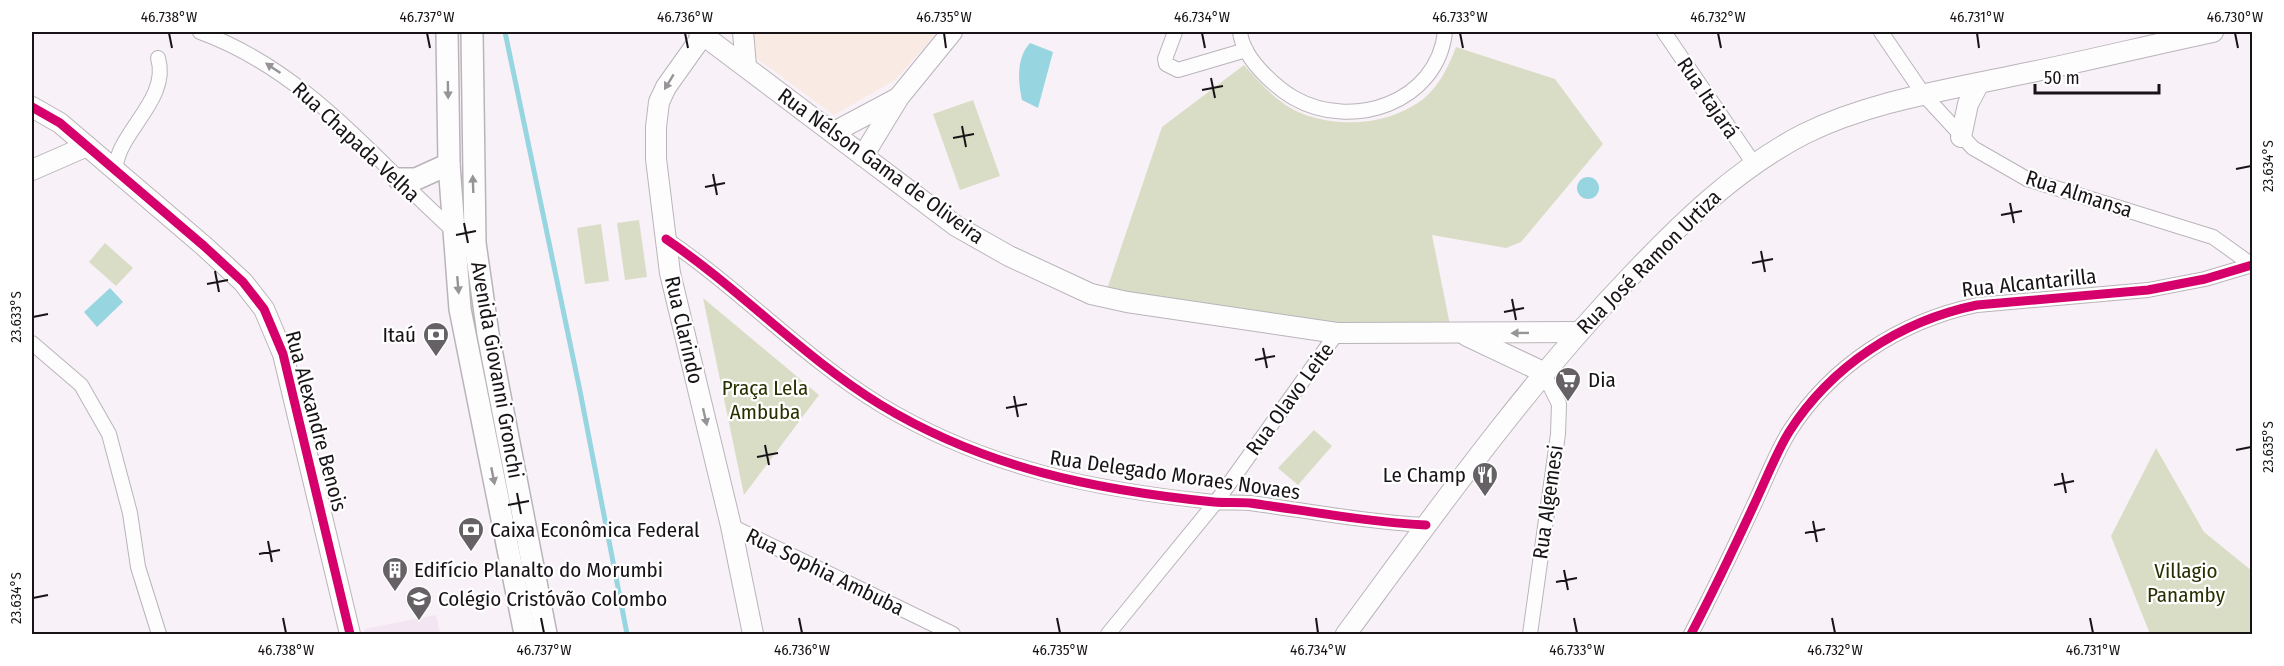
<svg xmlns="http://www.w3.org/2000/svg" width="2284" height="666" font-family="'Fira Sans Condensed',sans-serif">
  <style>
    .built { fill: #f3e5f1 }
    .medical { fill: #f9eae4 }
    .green { fill: #daddc6 }
    .water { fill: #97d6e1 }
    .lines { fill: none; stroke-linecap: round; stroke-linejoin: round }
    .stream { stroke: #97d6e1; stroke-width: 5 }
    .street-casing { stroke: #b9b4b9; stroke-width: 16 }
    .secondary-casing { stroke: #b9b4b9; stroke-width: 22 }
    .primary-casing { stroke: #b9b4b9; stroke-width: 24 }
    .street { stroke: #fefdfe; stroke-width: 14 }
    .secondary { stroke: #fefdfe; stroke-width: 20 }
    .primary { stroke: #fefdfe; stroke-width: 21 }
    .cycleway-casing { stroke: #fff; stroke-width: 13 }
    .cycleway { stroke: #d6006c; stroke-width: 9 }
    .oneway { fill: #969496 }
    .ticks { fill: none; stroke: #181317; stroke-width: 2 }
    .labels { text-anchor: middle; stroke-width: 4.5; stroke-linejoin: round; paint-order: stroke }
    .street-label { font-size: 21px; fill: #181317; stroke: #fff }
    .poi-label { font-size: 21px; fill: #181317; stroke: #fff; text-anchor: start }
    .park-label { font-size: 21px; fill: #293000; stroke: #fff }
    .neatline { fill: none; stroke: #181317; stroke-width: 2 }
    .ticks-label { font-size: 15px; text-anchor: middle; fill: #181317 }
  </style>
  <rect width="100%" height="100%" fill="#f8f1f7"/>
  <!-- built -->
  <path class="built" d="M436,615L440,634H365L364,629Z"/>
  <!-- medical -->
  <path class="medical" d="M753,32H938L895,80L834,115L752,55Z"/>
  <!-- green -->
  <g class="green">
    <path d="M1456,47L1555,79L1603,144L1521,242L1506,248L1432,235L1451,330L1357,328L1106,292L1162,127L1244,65C1261,84 1278,104 1303,114C1341,128 1388,125 1422,100C1438,88 1449,66 1456,47Z"/>
    <path d="M973,100L1000,176L960,190L933,114Z"/>
    <path d="M639,220L647,277L625,280L617,223Z"/>
    <path d="M601,224L609,281L585,284L577,228Z"/>
    <path d="M105,243L133,268L116,286L89,262Z"/>
    <path d="M703,298L819,395L744,495Z"/>
    <path d="M1314,430L1332,446L1298,485L1278,468Z"/>
    <path d="M2156,448L2204,532L2252,571V634H2150L2111,536Z"/>
  </g>
  <!-- water -->
  <g class="water">
    <path d="M1030,43L1053,52L1038,108L1022,100C1018,82 1016,58 1030,43Z"/>
    <circle cx="1588" cy="188" r="11"/>
    <path d="M110,288L123,302L97,327L84,312Z"/>
  </g>
  <g class="lines">
    <!-- stream -->
    <path class="stream" d="M505,32L580,391L627,634"/>
    <defs>
      <g id="street">
        <path d="M200,32C307,71 373,159 455,232"/>
        <path d="M1175,32L1165,59L1166,64L1178,70L1246,50"/>
        <path d="M1240,32C1242,49 1253,63 1265,75C1273,83 1283,92 1294,98C1352,131 1437,103 1445,32"/>
        <path d="M1664,32L1754,164"/>
        <path d="M1881,32L1924,95L1973,148L2027,179L2213,237L2252,265"/>
        <path d="M114,169C117,162 118,154 122,147C136,119 168,91 158,58"/>
        <path d="M666,239C741,290 804,358 881,405C985,468 1095,490 1214,502C1226,503 1238,502 1250,503C1309,511 1367,522 1426,525"/>
        <path d="M32,343L81,385L109,434L130,513L138,567L159,634"/>
        <path d="M731,526L953,634"/>
        <path d="M1108,634L1216,502L1337,333"/>
        <path d="M1530,634L1558,434L1559,404L1543,372"/>
        <path d="M1691,634C1713,592 1733,550 1753,507C1765,482 1775,455 1789,432C1831,366 1900,321 1977,305L2148,290L2205,279L2252,265"/>
      </g>
      <g id="secondary">
        <path d="M699,32L956,226L1009,256L1091,294L1127,302L1337,333L1578,332"/>
        <path d="M743,32L746,66"/>
        <path d="M703,35L666,87L659,102L656,127V159L670,273L731,526L753,634"/>
        <path d="M32,107L60,123L204,246L243,282L264,309L283,354L350,634"/>
        <path d="M834,132L896,99"/>
        <path d="M1961,137L1968,104L1979,83"/>
        <path d="M863,156L899,97L952,32"/>
        <path d="M32,170L87,146"/>
        <path d="M1467,336L1543,372"/>
        <path d="M1346,634C1436,512 1524,388 1629,278C1681,223 1736,169 1804,134C1869,102 1942,91 2012,76C2079,63 2146,46 2213,32"/>
      </g>
      <g id="primary">
        <path d="M447,32L449,164L460,309L525,634"/>
        <path d="M472,32L475,243L488,334L546,634"/>
        <path d="M399,179H416L449,164"/>
      </g>
    </defs>
    <!-- street casing -->
    <use href="#street" class="street-casing"/>
    <!-- secondary casing -->
    <use href="#secondary" class="secondary-casing"/>
    <!-- primary casing -->
    <use href="#primary" class="primary-casing"/>
    <!-- street -->
    <use href="#street" class="street"/>
    <!-- secondary -->
    <use href="#secondary" class="secondary"/>
    <!-- primary -->
    <use href="#primary" class="primary"/>
    <defs>
      <g id="cycleway">
        <path d="M32,107L60,123L204,246L243,282L264,309L283,354L350,634"/>
        <path d="M666,239C741,290 804,358 881,405C985,468 1095,490 1214,502C1226,503 1238,502 1250,503C1309,511 1367,522 1426,525"/>
        <path d="M1691,634C1713,592 1733,550 1753,507C1765,482 1775,455 1789,432C1831,366 1900,321 1977,305L2148,290L2205,279L2252,265"/>
      </g>
    </defs>
    <!-- cycleway casing -->
    <use href="#cycleway" class="cycleway-casing"/>
    <!-- cycleway -->
    <use href="#cycleway" class="cycleway"/>
  </g>
  <!-- one-way arrows -->
  <defs><path id="oneway-solid" d="M-6-.8H1V-3.2L6.5 0L1 3.2V.8H-6Z" transform="scale(1.5)"/></defs>
  <g class="oneway">
    <use href="#oneway-solid" transform="translate(273 68) rotate(-146)"/>
    <use href="#oneway-solid" transform="translate(669 82) rotate(121)"/>
    <use href="#oneway-solid" transform="translate(448 90) rotate(89)"/>
    <use href="#oneway-solid" transform="translate(473 184) rotate(-92)"/>
    <use href="#oneway-solid" transform="translate(458 285) rotate(85)"/>
    <use href="#oneway-solid" transform="translate(1520 333) rotate(179)"/>
    <use href="#oneway-solid" transform="translate(705 417) rotate(77)"/>
    <use href="#oneway-solid" transform="translate(493 476) rotate(79)"/>
  </g>
  <!-- ticks -->
  <path class="ticks" d="M169,33L172,48M427,33L430,48M685,33L688,48M944,33L946,48M1202,33L1205,48M1460,33L1463,48M1718,33L1721,48M1977,33L1979,48M2235,33L2238,48M1211,78L1215,98M1202,90L1223,86M962,126L966,147M953,138L974,134M2236,169L2251,166M713,174L717,195M705,187L725,183M2010,203L2014,223M2001,215L2022,211M464,223L468,243M456,235L476,231M1761,251L1765,272M1752,263L1773,259M215,271L219,292M207,284L228,280M1512,299L1516,320M1504,312L1524,308M33,317L48,314M1263,348L1267,368M1255,360L1275,356M1014,396L1018,417M1006,408L1027,404M765,445L769,465M2236,450L2251,447M757,457L778,453M2062,473L2066,493M2054,485L2074,481M517,493L521,514M508,505L529,501M1813,521L1817,542M1805,533L1825,529M268,541L272,562M259,554L280,550M1564,570L1568,590M1556,582L1577,578M33,598L48,595M283,618L286,633M541,618L544,633M799,618L802,633M1057,618L1060,633M1316,618L1318,633M1574,618L1577,633M1832,618L1835,633M2090,618L2093,633"/>
  <!-- icons -->
  <defs>
    <symbol id="bank-pin" viewBox="-11 -11 22 30"><path d="M0 17L-7.5 6A9.5 9.5 0 1 1 7.5 6Z" fill="#666165" stroke="#fff"/><path d="M-6-4H6V4H-6ZM0-2.3a2.3 2.3 0 1 0 0 4.6a2.3 2.3 0 1 0 0-4.6Z" fill="#fff"/></symbol>
    <symbol id="supermarket-pin" viewBox="-11 -11 22 30"><path d="M0 17L-7.5 6A9.5 9.5 0 1 1 7.5 6Z" fill="#666165" stroke="#fff"/><path d="M-6-5.5h2.5l.6 2H6L4.5 2H-2.5L-4.4-4H-6ZM-1.5 3.2a1.3 1.3 0 1 0 .1 0ZM3 3.2a1.3 1.3 0 1 0 .1 0Z" fill="#fff"/></symbol>
    <symbol id="restaurant-pin" viewBox="-11 -11 22 30"><path d="M0 17L-7.5 6A9.5 9.5 0 1 1 7.5 6Z" fill="#666165" stroke="#fff"/><path d="M-5-6h1v4h1v-4h1v4h1v-4h1v5L-1.5 .5V6h-2V.5L-5-1ZM5-6V6H3V1.5H1.5Q1.5-4 5-6Z" fill="#fff"/></symbol>
    <symbol id="building-pin" viewBox="-11 -11 22 30"><path d="M0 17L-7.5 6A9.5 9.5 0 1 1 7.5 6Z" fill="#666165" stroke="#fff"/><path d="M-4-6H4V6H1V3H-1V6H-4ZM-2.5-4.3h1.7v1.8h-1.7ZM.8-4.3h1.7v1.8H.8ZM-2.5-1h1.7V.8h-1.7ZM.8-1h1.7V.8H.8Z" fill="#fff"/></symbol>
    <symbol id="school-pin" viewBox="-11 -11 22 30"><path d="M0 17L-7.5 6A9.5 9.5 0 1 1 7.5 6Z" fill="#666165" stroke="#fff"/><path d="M0-5L7-2L0 1L-7-2ZM-4 1L0 2.5L4 1V4Q0 6-4 4Z" fill="#fff"/></symbol>
  </defs>
  <g fill-rule="evenodd">
    <use href="#bank-pin" x="421" y="320" width="30" height="40"/>
    <use href="#supermarket-pin" x="1553" y="365" width="30" height="40"/>
    <use href="#restaurant-pin" x="1470" y="460" width="30" height="40"/>
    <use href="#bank-pin" x="456" y="515" width="30" height="40"/>
    <use href="#building-pin" x="380" y="555" width="30" height="40"/>
    <use href="#school-pin" x="404" y="584" width="30" height="40"/>
  </g>
  <g class="labels">
    <!-- street labels -->
    <g class="street-label">
      <text transform="translate(1708 98) rotate(56)" y="7">Rua Itajará</text>
      <text transform="translate(356 142) rotate(43)" y="7">Rua Chapada Velha</text>
      <text transform="translate(881 166) rotate(36)" y="7">Rua Nélson Gama de Oliveira</text>
      <text transform="translate(2079 194) rotate(18)" y="7">Rua Almansa</text>
      <text transform="translate(1649 262) rotate(-45)" y="7">Rua José Ramon Urtiza</text>
      <text transform="translate(2029 283) rotate(-6)" y="7">Rua Alcantarilla</text>
      <text transform="translate(684 330) rotate(77)" y="7">Rua Clarindo</text>
      <text transform="translate(497 370) rotate(80)" y="7">Avenida Giovanni Gronchi</text>
      <text transform="translate(1290 399) rotate(-54)" y="7">Rua Olavo Leite</text>
      <text transform="translate(316 421) rotate(75)" y="7">Rua Alexandre Benois</text>
      <text transform="translate(1175 475) rotate(8)" y="7">Rua Delegado Moraes Novaes</text>
      <text transform="translate(1548 502) rotate(-82)" y="7">Rua Algemesi</text>
      <text transform="translate(825 572) rotate(26)" y="7">Rua Sophia Ambuba</text>
    </g>
    <!-- poi labels -->
    <g class="poi-label">
      <text x="416" y="342" text-anchor="end">Itaú</text>
      <text x="1588" y="387">Dia</text>
      <text x="1466" y="482" text-anchor="end">Le Champ</text>
      <text x="490" y="537">Caixa Econômica Federal</text>
      <text x="414" y="577">Edifício Planalto do Morumbi</text>
      <text x="438" y="606">Colégio Cristóvão Colombo</text>
    </g>
    <!-- park labels -->
    <g class="park-label">
      <text x="765" y="395">Praça Lela<tspan x="765" dy="24">Ambuba</tspan></text>
      <text x="2186" y="578">Villagio<tspan x="2186" dy="24">Panamby</tspan></text>
    </g>
  </g>
  <!-- border -->
  <rect width="2284" height="666" fill="none" stroke="#ffffff" stroke-width="66"/>
  <!-- scale -->
  <path d="M2035 84v9h124v-9" fill="none" stroke="#181317" stroke-width="3"/>
  <text x="2044" y="84" font-size="18" fill="#181317" stroke="#ffffff" stroke-width="4.5" paint-order="stroke">50 m</text>
  <rect x="33" y="33" width="2218" height="600" class="neatline"/>
  <g class="ticks-label">
    <text x="169" y="22">46.738°W</text>
    <text x="427" y="22">46.737°W</text>
    <text x="685" y="22">46.736°W</text>
    <text x="944" y="22">46.735°W</text>
    <text x="1202" y="22">46.734°W</text>
    <text x="1460" y="22">46.733°W</text>
    <text x="1718" y="22">46.732°W</text>
    <text x="1977" y="22">46.731°W</text>
    <text x="2235" y="22">46.730°W</text>
    <text transform="translate(2268 166) rotate(-90)" y="5">23.634°S</text>
    <text transform="translate(16 317) rotate(-90)" y="5">23.633°S</text>
    <text transform="translate(2268 447) rotate(-90)" y="5">23.635°S</text>
    <text transform="translate(16 598) rotate(-90)" y="5">23.634°S</text>
    <text x="286" y="655">46.738°W</text>
    <text x="544" y="655">46.737°W</text>
    <text x="802" y="655">46.736°W</text>
    <text x="1060" y="655">46.735°W</text>
    <text x="1318" y="655">46.734°W</text>
    <text x="1577" y="655">46.733°W</text>
    <text x="1835" y="655">46.732°W</text>
    <text x="2093" y="655">46.731°W</text>
  </g>
</svg>
